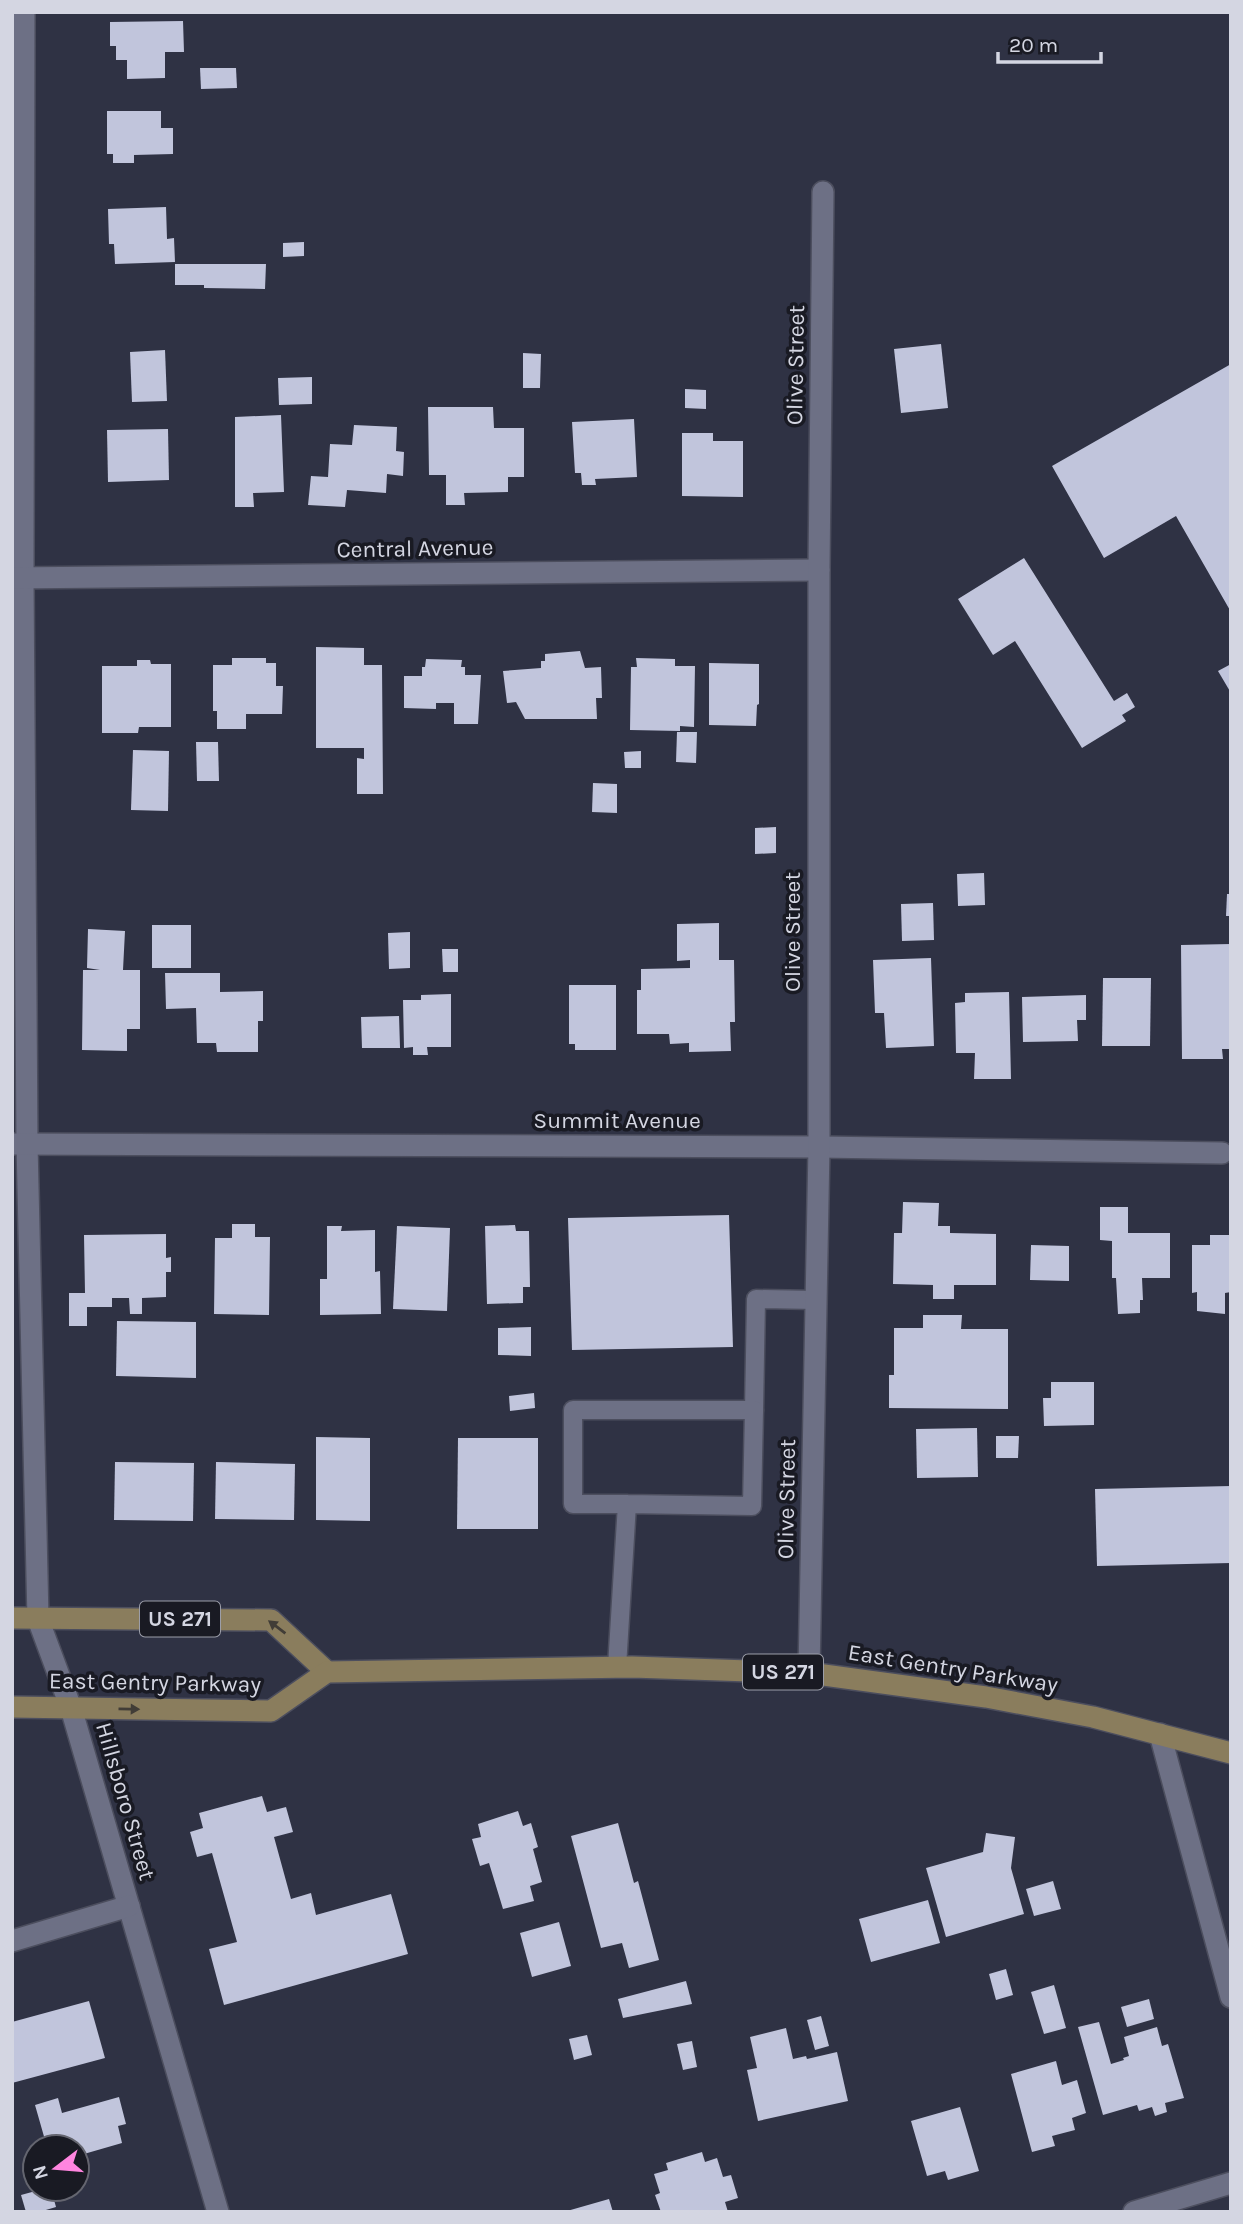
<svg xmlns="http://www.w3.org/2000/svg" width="1243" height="2224" font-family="Karla,sans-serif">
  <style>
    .building { fill: #c1c5dc }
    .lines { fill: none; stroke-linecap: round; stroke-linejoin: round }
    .lane-casing { stroke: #4c4e5e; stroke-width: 21 }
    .street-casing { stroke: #4c4e5e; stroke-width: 24 }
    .primary-casing { stroke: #4c4e5e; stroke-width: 24 }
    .lane { stroke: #6d7085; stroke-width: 18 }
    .street { stroke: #6d7085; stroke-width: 21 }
    .primary { stroke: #8a7d5d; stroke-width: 21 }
    .oneway { fill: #413d37 }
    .labels { text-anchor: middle; stroke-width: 7; stroke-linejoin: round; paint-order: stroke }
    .shield { fill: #191a23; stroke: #9c9ea9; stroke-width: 2 }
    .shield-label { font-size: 21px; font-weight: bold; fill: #d4d6e2 }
    .street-label { font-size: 23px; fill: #d4d6e2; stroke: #191a23 }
  </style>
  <rect width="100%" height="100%" fill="#2f3244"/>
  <!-- building -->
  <g class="building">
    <path d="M183,21L184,52H165V78L127,79V60H116V46H110V22Z"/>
    <path d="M200,68H236L237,88L201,89Z"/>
    <path d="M107,111H161V128H173V154L134,155V163H113V154H107Z"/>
    <path d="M166,207L167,239L174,238L175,262L115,264L114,244H109L108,209Z"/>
    <path d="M304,242V256L283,257V243Z"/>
    <path d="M175,264H266L265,289L204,288V285H175Z"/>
    <path d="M941,344L948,408L901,413L894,349Z"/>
    <path d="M165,350L167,401L132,402L130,352Z"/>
    <path d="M523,353L541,354L540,388H523Z"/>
    <path d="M1231,364V612L1176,516L1104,558L1052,466Z"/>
    <path d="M312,377V404L279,405L278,378Z"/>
    <path d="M685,389L706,390V409L685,408Z"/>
    <path d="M428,407H493L494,428H524V477H508V492L464,493L465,505H446V475H429Z"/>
    <path d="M281,415L284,492L253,493L254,507H235V417Z"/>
    <path d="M634,419L637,477L595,479L596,485H582L581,473H575L572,422Z"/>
    <path d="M354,425L397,427L396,451L404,452L403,476L387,474L386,493L347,490L345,507L308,505L311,476L328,477L330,444L352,445Z"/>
    <path d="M168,429L169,480L108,482L107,430Z"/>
    <path d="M682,433H713V441H743V497L682,496Z"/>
    <path d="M1024,558L1114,701L1127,693L1135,707L1122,715L1126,721L1082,748L1015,641L993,655L958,599Z"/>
    <path d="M316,647L364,648V665H382L383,794H357V758L364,759V748H316Z"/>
    <path d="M580,651L585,668L601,667L602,698H596L597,719H525L516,702L507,703L503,671L541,668V661H545V654Z"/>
    <path d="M232,658H266V663H276V686H283L282,714H246V729H217V711H213V665H232Z"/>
    <path d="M636,658L675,659V666H695L694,727L680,726V731L630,730L631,667H637Z"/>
    <path d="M426,659L462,660L461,667H465V675H481L478,724H454V703H436V709L404,708V676H422V667H425Z"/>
    <path d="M137,660H150L151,664H171V727H139L138,733H102V666H137Z"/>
    <path d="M709,663L759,664V704L757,705L756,726L709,725Z"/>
    <path d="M1231,664V693L1218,671Z"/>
    <path d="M677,732H697L696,763L676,762Z"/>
    <path d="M196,742H218L219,781H197Z"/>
    <path d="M133,750L169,751L168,811L131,810Z"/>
    <path d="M641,751V768H625L624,752Z"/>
    <path d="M593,783L617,784V813L592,812Z"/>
    <path d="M776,827V853L755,854V828Z"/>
    <path d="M984,873L985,905L958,906L957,874Z"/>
    <path d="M1227,894H1231V916H1226Z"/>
    <path d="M933,903L934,940L902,941L901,904Z"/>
    <path d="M719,923V960H734L735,1022H730L731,1051L689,1052V1043L670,1044L669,1034H637V990H641V969L690,968V960L677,961V924Z"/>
    <rect x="152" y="925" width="39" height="43"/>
    <path d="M88,929L125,931L123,970H140V1029H127V1051L82,1050L83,970H100L87,968Z"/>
    <path d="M410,932V968L389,969L388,933Z"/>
    <path d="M1231,944V1049H1222L1223,1059H1182L1181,945Z"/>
    <path d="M442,949H458V972H443Z"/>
    <path d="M931,958L934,1046L886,1048L884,1013H875L873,960Z"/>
    <path d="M165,973H220V992L263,991V1021H258V1052H217L216,1043H197L196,1008L166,1009Z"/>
    <path d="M1103,978H1151L1150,1046H1102Z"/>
    <path d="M569,985H616V1050H575V1044H569Z"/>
    <path d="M1009,992L1011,1079H974L975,1053H956L955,1003L965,1002V993Z"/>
    <path d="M451,994V1047H427L428,1055H413V1047L404,1048L403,1000H421V995Z"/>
    <path d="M1086,995V1020H1077L1078,1041L1023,1042L1022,997Z"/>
    <path d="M399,1016L400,1048H362L361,1017Z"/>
    <path d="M903,1202L939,1203L938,1226H950V1233L996,1234V1285H954V1299H933V1285L893,1284L894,1233H902Z"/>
    <path d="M1100,1207H1128V1233H1170V1278H1142L1143,1300H1140V1313L1118,1314L1116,1278H1112V1241L1100,1240Z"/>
    <path d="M729,1215L733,1347L572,1350L568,1218Z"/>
    <path d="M232,1224H255V1237H270L269,1315L214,1314L215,1238H232Z"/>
    <path d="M515,1225L516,1231H529L530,1287H523V1303L487,1304L485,1226Z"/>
    <path d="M327,1226H342L341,1231L375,1230V1272L380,1271L381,1314L320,1315V1279H327Z"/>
    <path d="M397,1226L450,1228L447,1311L393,1309Z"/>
    <path d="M166,1234V1258L171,1257V1272H166V1297L142,1298V1314H130L129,1298H112V1307H87V1326H69V1293H85L84,1235Z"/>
    <path d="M1210,1235H1231V1292L1225,1293V1314L1197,1311V1292L1192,1293V1245H1210Z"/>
    <path d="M1031,1245L1069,1246V1281L1030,1280Z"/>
    <path d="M923,1315H962L961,1329H1008V1409L889,1408V1375H894V1328H923Z"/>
    <path d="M117,1321L196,1322V1378L116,1376Z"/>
    <path d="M531,1327V1356L498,1355V1328Z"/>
    <path d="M1051,1382H1094V1425L1044,1426L1043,1398H1051Z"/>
    <path d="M534,1393L535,1408L510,1411L509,1396Z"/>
    <path d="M977,1428L978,1477L917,1478L916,1429Z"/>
    <path d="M996,1436H1019L1018,1458H996Z"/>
    <path d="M316,1437L370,1438V1521L316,1520Z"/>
    <path d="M458,1438H538V1529H457Z"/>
    <path d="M115,1462L194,1463L193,1521L114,1520Z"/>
    <path d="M216,1462L295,1464L294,1520L215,1519Z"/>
    <path d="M1231,1486V1563L1097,1566L1095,1489Z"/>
    <path d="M262,1796L267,1812L286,1807L293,1832L274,1837L291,1899L311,1893L316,1915L391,1894L408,1954L224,2005L209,1949L237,1942L212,1853L197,1857L190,1832L203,1828L199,1813Z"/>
    <path d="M518,1811L523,1826L531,1823L538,1847L533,1849L542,1882L530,1886L534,1901L503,1909L489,1863L480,1866L472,1839L481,1837L478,1824Z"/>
    <path d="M618,1823L634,1883L638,1881L659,1960L629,1968L622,1943L601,1948L571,1836Z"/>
    <path d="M986,1833L1015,1837L1011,1868L1024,1914L946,1937L926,1868L983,1852Z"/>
    <path d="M1053,1881L1061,1909L1034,1916L1026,1889Z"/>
    <path d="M928,1900L940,1943L871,1962L859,1919Z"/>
    <path d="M559,1922L571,1966L532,1977L520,1933Z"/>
    <path d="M1006,1969L1013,1995L996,2000L989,1974Z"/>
    <path d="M686,1981L692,2004L623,2018L618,1999Z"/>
    <path d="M1054,1985L1066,2028L1044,2034L1031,1992Z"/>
    <path d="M1149,1999L1154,2019L1127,2027L1121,2007Z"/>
    <path d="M89,2001L105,2058L12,2083V2022Z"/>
    <path d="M821,2016L829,2046L815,2050L807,2020Z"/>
    <path d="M1099,2022L1111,2064L1124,2060L1123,2058L1129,2056L1124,2037L1157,2027L1162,2046L1168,2044L1184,2098L1165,2103L1167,2112L1155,2116L1152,2107L1139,2111L1137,2105L1103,2115L1078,2027Z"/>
    <path d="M786,2028L793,2059L806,2056L807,2059L837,2052L848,2101L758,2121L747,2070L757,2068L750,2037Z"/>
    <path d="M587,2035L592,2055L574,2060L569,2039Z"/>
    <path d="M692,2041L697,2067L683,2070L677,2044Z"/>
    <path d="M1056,2061L1062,2085L1077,2080L1086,2113L1072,2118L1075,2130L1052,2136L1055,2146L1032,2152L1011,2074Z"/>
    <path d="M119,2097L126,2124L118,2126L122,2143L77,2156V2147H47L35,2105L58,2098L62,2113Z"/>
    <path d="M960,2107L979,2171L948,2180L945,2171L927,2176L911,2121Z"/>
    <path d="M702,2152L705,2162L717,2158L723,2177L731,2175L738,2198L725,2202L728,2212H661L655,2195L660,2193L654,2174L668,2170L666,2163Z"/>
    <path d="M43,2189H51L56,2207L39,2212H26L21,2195Z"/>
    <path d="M609,2199L613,2212H567V2211Z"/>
  </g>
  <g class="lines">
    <defs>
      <g id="lane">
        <path d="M754,1410L756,1299L816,1300"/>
        <path d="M617,1667L627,1504H573V1410H754L752,1506L627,1504"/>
      </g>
      <g id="street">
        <path d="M24,12L23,578L27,1144L38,1619L71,1708L218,2212"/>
        <path d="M12,578L819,570"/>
        <path d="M12,1144L819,1147L1222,1153"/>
        <path d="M809,1673L819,1147V570L823,192"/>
        <path d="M1160,1734L1231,1997"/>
        <path d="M12,1941L129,1906"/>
        <path d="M1134,2212L1231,2183"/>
      </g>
      <g id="primary">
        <path d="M12,1618L271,1620L327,1672"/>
        <path d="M12,1707L271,1711L327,1672L632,1667L809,1673L986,1697L1093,1717L1231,1753"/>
      </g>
    </defs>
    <!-- lane casing -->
    <use href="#lane" class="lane-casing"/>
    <!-- street casing -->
    <use href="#street" class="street-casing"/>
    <!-- primary casing -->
    <use href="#primary" class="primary-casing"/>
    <!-- lane -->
    <use href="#lane" class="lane"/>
    <!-- street -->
    <use href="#street" class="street"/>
    <!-- primary -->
    <use href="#primary" class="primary"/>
  </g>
  <!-- one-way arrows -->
  <defs><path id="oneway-solid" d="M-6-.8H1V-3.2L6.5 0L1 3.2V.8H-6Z" transform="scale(1.75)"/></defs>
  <g class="oneway">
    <use href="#oneway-solid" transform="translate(277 1627) rotate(-143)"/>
    <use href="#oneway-solid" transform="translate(129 1709) rotate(1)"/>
  </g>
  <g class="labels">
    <!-- shield labels -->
    <g class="shield">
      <rect x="140" y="1601.5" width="80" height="35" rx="5"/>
      <rect x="743" y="1654.5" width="80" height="35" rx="5"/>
    </g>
    <g class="shield-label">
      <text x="180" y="1626">US 271</text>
      <text x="783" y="1679">US 271</text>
    </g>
    <!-- street labels -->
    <g class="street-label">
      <text transform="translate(795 365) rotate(-89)" y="8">Olive Street</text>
      <text transform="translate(415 548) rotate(-1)" y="8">Central Avenue</text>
      <text transform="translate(792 932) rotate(-90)" y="8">Olive Street</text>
      <text x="617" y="1128">Summit Avenue</text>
      <text transform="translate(786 1499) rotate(-89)" y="8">Olive Street</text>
      <text transform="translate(953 1668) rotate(9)" y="8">East Gentry Parkway</text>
      <text transform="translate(155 1682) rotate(1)" y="8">East Gentry Parkway</text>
      <text transform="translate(126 1801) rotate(74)" y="8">Hillsboro Street</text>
    </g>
  </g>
  <!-- border -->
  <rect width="1243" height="2224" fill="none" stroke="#d4d6e2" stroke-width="28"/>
  <!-- north arrow -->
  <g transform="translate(56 2168) rotate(254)"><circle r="33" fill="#191a23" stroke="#64656f" stroke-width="2"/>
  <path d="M0-5L12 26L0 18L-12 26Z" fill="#ff85df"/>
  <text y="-10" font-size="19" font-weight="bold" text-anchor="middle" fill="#d4d6e2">N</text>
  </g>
  <!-- scale -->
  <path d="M998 52v10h103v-10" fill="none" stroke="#d4d6e2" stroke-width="3.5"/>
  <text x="1009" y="52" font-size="21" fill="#d4d6e2" stroke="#191a23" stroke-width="5" paint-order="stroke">20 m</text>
</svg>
